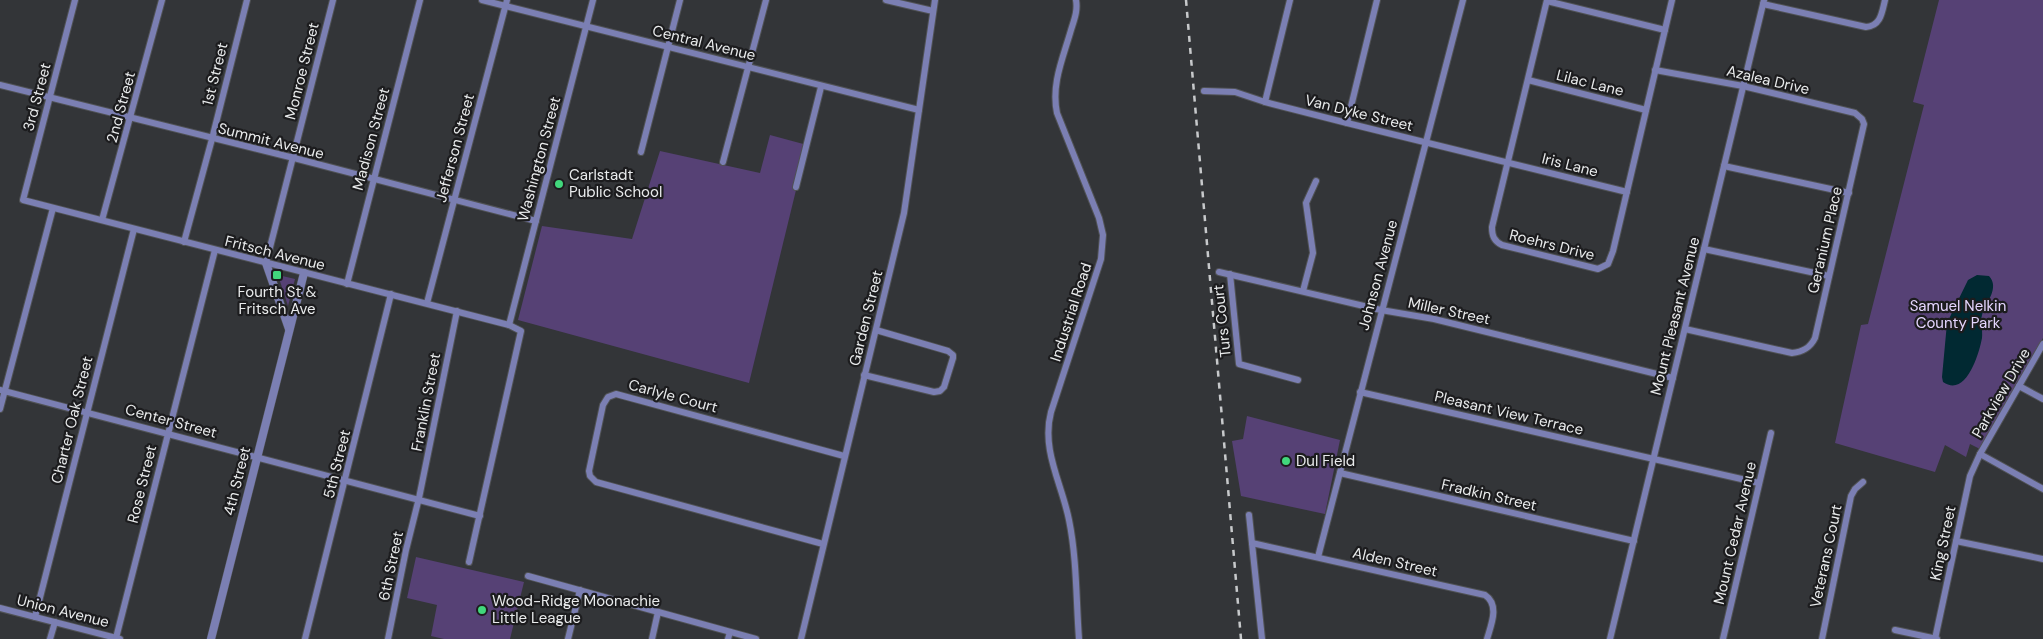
<svg xmlns="http://www.w3.org/2000/svg" width="2043" height="639" font-family="'DM Sans',sans-serif">
  <style>
    .green { fill: #564175 }
    .water { fill: #012932 }
    .lines { fill: none; stroke-linecap: round; stroke-linejoin: round }
    .minor-casing { stroke: #505255; stroke-width: 8 }
    .tertiary-casing { stroke: #505255; stroke-width: 9 }
    .minor { stroke: #7b7fb3; stroke-width: 6 }
    .tertiary { stroke: #7b7fb3; stroke-width: 8 }
    .rail { stroke: #c7c9cb; stroke-width: 2.5; stroke-dasharray: 6 6; stroke-linecap: butt }
    .poi-dot { fill: #41d77c; stroke: #1c1c1e; stroke-width: 2 }
    .labels { text-anchor: middle; stroke-width: 4.5; stroke-linejoin: round; paint-order: stroke }
    .street-label { font-size: 15px; fill: #e9ebec; stroke: #1c1c1e }
    .poi-label { font-size: 15px; fill: #e9ebec; stroke: #1c1c1e; text-anchor: start }
    .park-label { font-size: 15px; fill: #e5d6ff; stroke: #1c1c1e }
  </style>
  <rect width="100%" height="100%" fill="#333538"/>
  <!-- green -->
  <g class="green">
    <path d="M1939,0H2043V338L1980,449L1970,444L1966,457L1945,445L1935,472L1835,443L1861,325L1868,324L1924,105L1913,102Z"/>
    <path d="M770,135L807,145L749,383L518,320L542,226L632,239L660,151L760,173Z"/>
    <path d="M278,275L295,279L288,306Z"/>
    <path d="M1247,416L1340,440L1325,514L1241,496L1232,441L1243,439Z"/>
    <path d="M416,557L524,582L510,639H444L431,636L437,605L407,598Z"/>
  </g>
  <!-- water -->
  <path class="water" d="M1977,275L1989,276C2000,288 1986,302 1982,315C1980,322 1983,330 1982,338C1979,354 1966,398 1943,382L1942,377L1947,323L1968,280Z"/>
  <g class="lines">
    <defs>
      <g id="minor">
        <path d="M75,0L23,200L509,325L521,331L469,562"/>
        <path d="M482,0L919,110"/>
        <path d="M886,0L933,11"/>
        <path d="M1076,0C1078,11 1074,20 1071,30C1063,58 1051,84 1057,113L1099,218L1103,235L1101,259L1051,412C1041,450 1062,484 1069,520C1077,559 1076,600 1079,639"/>
        <path d="M1547,0L1492,227C1492,236 1494,241 1502,245L1598,269L1608,264L1613,251L1672,0"/>
        <path d="M1547,1L1665,30"/>
        <path d="M1763,4L1866,27C1881,26 1882,12 1885,0"/>
        <path d="M1655,70L1743,86L1855,113L1862,119L1864,124L1815,338C1810,348 1803,352 1792,353L1685,329"/>
        <path d="M1528,80L1646,110"/>
        <path d="M0,85L294,158L536,221"/>
        <path d="M1204,91L1235,92L1265,102L1347,123L1627,192"/>
        <path d="M1265,102L1290,0"/>
        <path d="M1347,123L1377,0"/>
        <path d="M641,152L680,0"/>
        <path d="M723,162L766,0"/>
        <path d="M1724,166L1849,193"/>
        <path d="M796,187L821,87"/>
        <path d="M102,220L162,0"/>
        <path d="M184,242L212,139L247,0"/>
        <path d="M1704,249L1829,276"/>
        <path d="M266,263L333,0"/>
        <path d="M1219,272L1381,310L1434,319L1673,378"/>
        <path d="M1230,274L1239,364L1298,380"/>
        <path d="M347,284L420,0"/>
        <path d="M1303,291L1313,253L1306,203L1316,181"/>
        <path d="M427,303L507,0"/>
        <path d="M509,325L593,0"/>
        <path d="M864,375L934,392L940,391L944,387L953,358V355L948,351L876,330"/>
        <path d="M2019,386L2043,399"/>
        <path d="M0,390L480,516"/>
        <path d="M1360,392L1759,483"/>
        <path d="M0,409L53,208"/>
        <path d="M1980,454L2043,489"/>
        <path d="M1340,473L1634,541"/>
        <path d="M1249,515L1262,639"/>
        <path d="M1956,541L2043,559"/>
        <path d="M1252,543L1485,595C1500,605 1491,625 1487,639"/>
        <path d="M823,544L596,482L590,476L589,471L603,405L608,397L616,394L844,456"/>
        <path d="M1318,557L1463,0"/>
        <path d="M528,576L756,639"/>
        <path d="M0,608L120,639"/>
        <path d="M35,617L134,229"/>
        <path d="M1895,630L1937,639"/>
        <path d="M116,638L215,250"/>
        <path d="M50,639L55,622"/>
        <path d="M305,639L391,294"/>
        <path d="M388,639L406,550L419,498L457,311"/>
        <path d="M568,639L580,590"/>
        <path d="M652,639L658,612"/>
        <path d="M728,639L730,632"/>
        <path d="M801,639L904,213L935,0"/>
        <path d="M1610,639L1764,0"/>
        <path d="M1723,639L1771,433"/>
        <path d="M1822,639L1851,496L1855,489L1863,482"/>
        <path d="M1935,639L1970,476L1980,454L2043,344"/>
      </g>
      <g id="tertiary">
        <path d="M266,263L289,329"/>
        <path d="M211,639L304,273"/>
      </g>
    </defs>
    <!-- minor casing -->
    <use href="#minor" class="minor-casing"/>
    <!-- tertiary casing -->
    <use href="#tertiary" class="tertiary-casing"/>
    <!-- minor -->
    <use href="#minor" class="minor"/>
    <!-- tertiary -->
    <use href="#tertiary" class="tertiary"/>
    <!-- rail -->
    <path class="rail" d="M1186,0L1241,639"/>
  </g>
  <!-- markers -->
  <g class="poi-dot">
    <circle cx="559" cy="184" r="5"/>
    <rect x="272" y="270" width="10" height="10" rx="2.5"/>
    <circle cx="1286" cy="461" r="5"/>
    <circle cx="482" cy="610" r="5"/>
  </g>
  <g class="labels">
    <!-- street labels -->
    <g class="street-label">
      <text transform="translate(704 43) rotate(14)" y="5">Central Avenue</text>
      <text transform="translate(302 71) rotate(-76)" y="5">Monroe Street</text>
      <text transform="translate(215 74) rotate(-76)" y="5">1st Street</text>
      <text transform="translate(1768 80) rotate(13)" y="5">Azalea Drive</text>
      <text transform="translate(1590 83) rotate(14)" y="5">Lilac Lane</text>
      <text transform="translate(37 97) rotate(-75)" y="5">3rd Street</text>
      <text transform="translate(121 107) rotate(-75)" y="5">2nd Street</text>
      <text transform="translate(1359 113) rotate(14)" y="5">Van Dyke Street</text>
      <text transform="translate(371 139) rotate(-75)" y="5">Madison Street</text>
      <text transform="translate(271 141) rotate(14)" y="5">Summit Avenue</text>
      <text transform="translate(455 148) rotate(-75)" y="5">Jefferson Street</text>
      <text transform="translate(539 159) rotate(-75)" y="5">Washington Street</text>
      <text transform="translate(1570 165) rotate(14)" y="5">Iris Lane</text>
      <text transform="translate(1825 240) rotate(-77)" y="5">Geranium Place</text>
      <text transform="translate(1552 245) rotate(14)" y="5">Roehrs Drive</text>
      <text transform="translate(275 253) rotate(14)" y="5">Fritsch Avenue</text>
      <text transform="translate(1378 275) rotate(-75)" y="5">Johnson Avenue</text>
      <text transform="translate(1449 311) rotate(12)" y="5">Miller Street</text>
      <text transform="translate(1071 312) rotate(-72)" y="5">Industrial Road</text>
      <text transform="translate(1675 316) rotate(-76)" y="5">Mount Pleasant Avenue</text>
      <text transform="translate(866 318) rotate(-76)" y="5">Garden Street</text>
      <text transform="translate(1222 321) rotate(-96)" y="5">Turs Court</text>
      <text transform="translate(2001 393) rotate(-60)" y="5">Parkview Drive</text>
      <text transform="translate(673 396) rotate(15)" y="5">Carlyle Court</text>
      <text transform="translate(426 402) rotate(-79)" y="5">Franklin Street</text>
      <text transform="translate(1509 413) rotate(13)" y="5">Pleasant View Terrace</text>
      <text transform="translate(72 420) rotate(-76)" y="5">Charter Oak Street</text>
      <text transform="translate(171 421) rotate(15)" y="5">Center Street</text>
      <text transform="translate(337 464) rotate(-76)" y="5">5th Street</text>
      <text transform="translate(237 481) rotate(-76)" y="5">4th Street</text>
      <text transform="translate(142 484) rotate(-76)" y="5">Rose Street</text>
      <text transform="translate(1489 495) rotate(13)" y="5">Fradkin Street</text>
      <text transform="translate(1735 533) rotate(-77)" y="5">Mount Cedar Avenue</text>
      <text transform="translate(1943 543) rotate(-78)" y="5">King Street</text>
      <text transform="translate(1826 556) rotate(-78)" y="5">Veterans Court</text>
      <text transform="translate(1395 562) rotate(13)" y="5">Alden Street</text>
      <text transform="translate(391 566) rotate(-78)" y="5">6th Street</text>
      <text transform="translate(63 611) rotate(14)" y="5">Union Avenue</text>
    </g>
    <!-- poi labels -->
    <g class="poi-label">
      <text x="569" y="180">Carlstadt<tspan x="569" dy="17">Public School</tspan></text>
      <text x="277" y="297" text-anchor="middle">Fourth St &amp;<tspan x="277" dy="17">Fritsch Ave</tspan></text>
      <text x="1296" y="466">Dul Field</text>
      <text x="492" y="606">Wood-Ridge Moonachie<tspan x="492" dy="17">Little League</tspan></text>
    </g>
    <!-- park labels -->
    <g class="park-label">
      <text x="1958" y="311">Samuel Nelkin<tspan x="1958" dy="17">County Park</tspan></text>
    </g>
  </g>
</svg>
